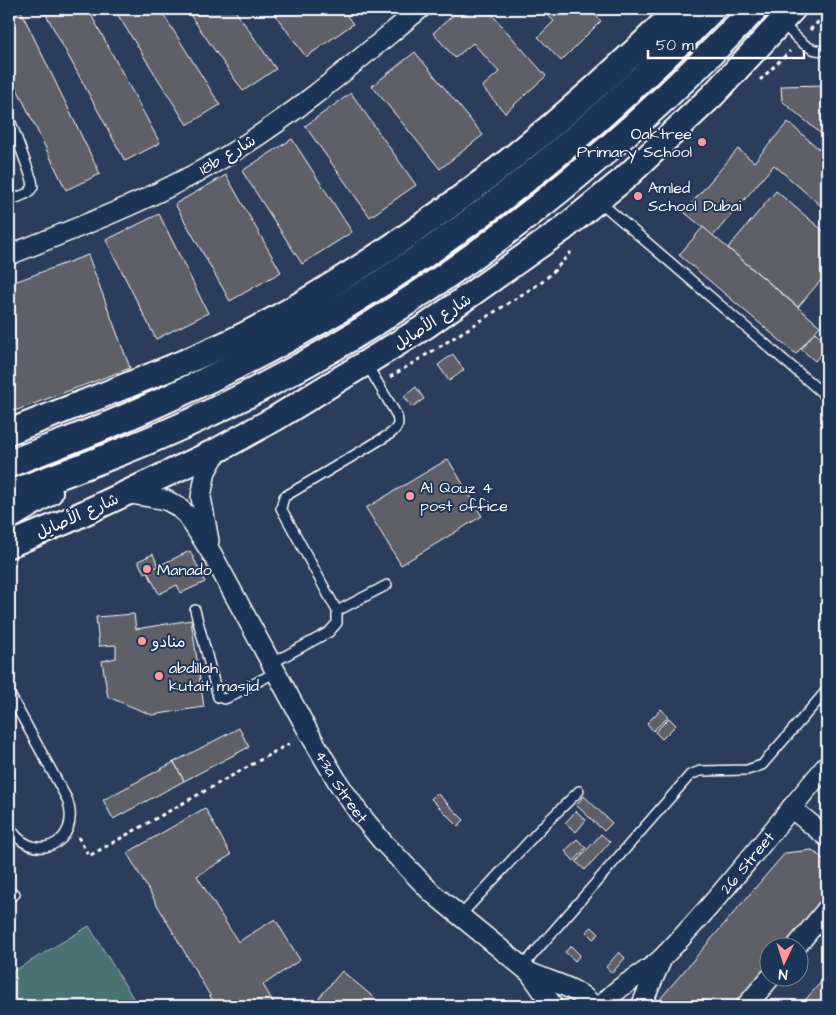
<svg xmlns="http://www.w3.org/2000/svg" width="836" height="1015" font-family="'Architects Daughter','Playpen Sans Arabic',sans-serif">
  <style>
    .green { fill: #4c7173; stroke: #a6b8b9 }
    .building { fill: #5e5f68; stroke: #fff }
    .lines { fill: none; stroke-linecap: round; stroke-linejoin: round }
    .service-casing { stroke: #fff; stroke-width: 12 }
    .minor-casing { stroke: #fff; stroke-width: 22 }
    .tertiary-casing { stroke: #fff; stroke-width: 28 }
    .secondary-casing { stroke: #fff; stroke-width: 30 }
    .path { stroke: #fff; stroke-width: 3; stroke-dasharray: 4 4; stroke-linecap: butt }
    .service { stroke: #1d3557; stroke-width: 9 }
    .minor { stroke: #1d3557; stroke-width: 19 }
    .tertiary { stroke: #1d3557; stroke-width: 24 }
    .secondary { stroke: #1d3557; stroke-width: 26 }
    .poi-dot { fill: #ff9aa2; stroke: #1d3557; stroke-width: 2 }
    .labels { text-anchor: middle; stroke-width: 4; stroke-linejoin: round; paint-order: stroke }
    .poi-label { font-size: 16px; fill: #fff; stroke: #1d3557; text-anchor: start }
    .street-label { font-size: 16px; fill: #fff; stroke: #1d3557 }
  </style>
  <rect width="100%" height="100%" fill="#2a3d5a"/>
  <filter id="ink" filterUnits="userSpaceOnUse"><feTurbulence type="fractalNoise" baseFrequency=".02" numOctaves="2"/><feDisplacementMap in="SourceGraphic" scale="10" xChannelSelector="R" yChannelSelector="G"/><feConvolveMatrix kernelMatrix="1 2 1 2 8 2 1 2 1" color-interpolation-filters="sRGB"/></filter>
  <g filter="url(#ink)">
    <!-- green -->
    <path class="green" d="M89,926L138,1006H9V974Z"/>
    <!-- building -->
    <g class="building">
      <path d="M9,9H20L100,174L66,190L9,72Z"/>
      <path d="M43,9H88L160,143L125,161Z"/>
      <path d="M114,9H160L220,105L187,125Z"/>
      <path d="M186,9H234L276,69L243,91Z"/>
      <path d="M271,9H342L353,24L306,57Z"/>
      <path d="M460,9H487L546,76L505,113L482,87L499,72L473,43L455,58L433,33Z"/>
      <path d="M541,9H589L601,21L561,61L538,37L554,21Z"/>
      <path d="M415,52L483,135L440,169L372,86Z"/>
      <path d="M827,85V139L782,101L781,86Z"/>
      <path d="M351,93L416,185L370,217L305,126Z"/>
      <path d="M788,122L827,156V211L774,165L713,236L684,212L738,149L754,162Z"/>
      <path d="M292,139L352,232L302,264L242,171Z"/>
      <path d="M226,175L281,272L230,301L175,204Z"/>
      <path d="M776,191L827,234V273L798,307L728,248Z"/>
      <path d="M159,214L208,313L156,339L106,240Z"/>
      <path d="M703,227L820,326L796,354L679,255Z"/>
      <path d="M88,255L130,368L9,413V284Z"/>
      <path d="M815,332L827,343V347L815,361L801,349Z"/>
      <path d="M453,354L464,370L449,381L438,365Z"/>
      <path d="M416,387L424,399L412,407L404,396Z"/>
      <path d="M448,459L482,516L401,565L366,508Z"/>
      <path d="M190,551L205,582L181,593L177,585L159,594L147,571Z"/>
      <path d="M153,554L158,566L144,573L138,561Z"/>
      <path d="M134,614L136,629L191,620L204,707L152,715L108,697L102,661L116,658V645L99,646L96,617Z"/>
      <path d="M661,709L668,717L653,731L647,723Z"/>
      <path d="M669,718L676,725L662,739L655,732Z"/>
      <path d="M239,728L249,747L184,781L174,762Z"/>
      <path d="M174,762L184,781L113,819L103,800Z"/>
      <path d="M437,793L464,820L458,826L431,799Z"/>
      <path d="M584,796L612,823L604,831L576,805Z"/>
      <path d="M205,808L231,855L197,876L238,942L275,919L300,960L263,985L276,1006H216L127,853Z"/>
      <path d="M576,811L586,820L576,832L565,823Z"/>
      <path d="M601,834L610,842L585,870L576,862Z"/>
      <path d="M577,839L586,848L574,861L565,851Z"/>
      <path d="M812,850L827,862V895L784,948H768V966L735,1006H654L785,853Z"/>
      <path d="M592,927L599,934L593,939L586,932Z"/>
      <path d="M571,946L580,955L575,961L565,952Z"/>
      <path d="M619,952L625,958L612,973L606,967Z"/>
      <path d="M342,971L384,1006H312Z"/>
      <path d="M827,975V1006H800Z"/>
    </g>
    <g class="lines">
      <defs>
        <g id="service">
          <path d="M781,22C794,34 808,55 827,50"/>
          <path d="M9,117L32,180L33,187L28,193L9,201"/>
          <path d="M600,202L827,397"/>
          <path d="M195,610L218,697L224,699L227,698L276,672"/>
          <path d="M337,611L387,585"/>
          <path d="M272,663L329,632L337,623V611L281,508L284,497L390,434C398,428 400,423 396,414L366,363"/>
          <path d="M9,693L67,799C84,846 29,866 9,825"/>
          <path d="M9,898L15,894"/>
          <path d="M460,916L544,825L579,791"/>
          <path d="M522,967L690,775L700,771L747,770L762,765L827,690"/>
        </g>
        <g id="minor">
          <path d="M9,255C85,225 163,195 233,152C300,111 359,59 420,9"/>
          <path id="s1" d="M125,493L166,500L177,506L187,515L212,554L309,733L339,784L359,813L382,841L432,893L530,973L553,1006"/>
          <path d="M209,541L201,497L206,471L218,450"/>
          <path d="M791,808L827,837"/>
          <path d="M795,948L827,909"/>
          <path d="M531,973C553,983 578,987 593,1006"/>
          <path id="s2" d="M602,1006C620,982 645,976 664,956C722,896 773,829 827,765"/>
          <path d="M641,1006L661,961"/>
          <path d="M746,1006L770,978"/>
        </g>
        <g id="tertiary">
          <path d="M9,432C83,402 159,375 232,341C280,318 326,289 371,260C482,188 584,103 678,9"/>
          <path d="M9,545L67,521L218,450L276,418L426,326L563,229L625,178L713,95L793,9"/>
        </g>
        <g id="secondary">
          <path d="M9,464C48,448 89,434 127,417C201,385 274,348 343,307C479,225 602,123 712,9"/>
          <path d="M9,494C71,471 133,449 193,421C406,323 593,178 754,9"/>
          <path d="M9,516L49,492"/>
        </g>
      </defs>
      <!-- service casing -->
      <use href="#service" class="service-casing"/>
      <!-- minor casing -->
      <use href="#minor" class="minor-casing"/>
      <!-- tertiary casing -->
      <use href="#tertiary" class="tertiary-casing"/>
      <!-- secondary casing -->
      <use href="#secondary" class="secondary-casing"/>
      <!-- path -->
      <g class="path">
        <path d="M810,30L827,13"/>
        <path d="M760,80L790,51"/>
        <path d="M439,347L542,282L553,272L571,252"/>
        <path d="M390,377L434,350"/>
        <path d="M78,837L89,856L292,742"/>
      </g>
      <!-- service -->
      <use href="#service" class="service"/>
      <!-- minor -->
      <use href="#minor" class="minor"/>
      <!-- tertiary -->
      <use href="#tertiary" class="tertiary"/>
      <!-- secondary -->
      <use href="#secondary" class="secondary"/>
    </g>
  </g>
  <!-- markers -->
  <g class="poi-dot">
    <circle cx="702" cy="142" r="5"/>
    <circle cx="638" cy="196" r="5"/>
    <circle cx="410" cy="496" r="5"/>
    <circle cx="147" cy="569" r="5"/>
    <circle cx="142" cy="641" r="5"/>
    <circle cx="159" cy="676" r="5"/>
  </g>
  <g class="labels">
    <!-- poi labels -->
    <g class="poi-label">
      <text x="692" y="139" text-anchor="end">Oaktree<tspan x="692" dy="18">Primary School</tspan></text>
      <text x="648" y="193">Amled<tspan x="648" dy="18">School Dubai</tspan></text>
      <text x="420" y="493">Al Qouz 4<tspan x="420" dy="18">post office</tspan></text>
      <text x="157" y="575">Manado</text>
      <text x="152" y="647">منادو</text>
      <text x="169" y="673">abdillah<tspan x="169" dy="18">kutait masjid</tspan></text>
    </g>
    <!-- street labels -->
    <g class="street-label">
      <text transform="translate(227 154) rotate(-31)" y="6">18b شارع</text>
      <text transform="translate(432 321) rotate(-33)" y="6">شارع الأصايل</text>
      <text transform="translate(77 515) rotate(-24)" y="6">شارع الأصايل</text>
      <text dy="6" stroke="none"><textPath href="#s1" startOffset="380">43a Street</textPath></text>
      <text dy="6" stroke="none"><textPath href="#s2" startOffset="205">26 Street</textPath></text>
    </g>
  </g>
  <!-- margin -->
  <rect width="836" height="1015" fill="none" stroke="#1d3557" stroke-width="30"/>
  <rect x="15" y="15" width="806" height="985" fill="none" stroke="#fff" stroke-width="2" filter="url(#ink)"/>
  <!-- north arrow -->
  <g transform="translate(784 962) rotate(184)"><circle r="24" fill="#1d3557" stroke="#77869a"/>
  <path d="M0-4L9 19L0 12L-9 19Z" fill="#ff9aa2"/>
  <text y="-8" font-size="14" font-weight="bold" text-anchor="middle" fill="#ffffff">N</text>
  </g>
  <!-- scale -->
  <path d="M648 50v8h156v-8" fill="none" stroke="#ffffff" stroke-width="2.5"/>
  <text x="656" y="50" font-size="15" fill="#ffffff" stroke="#1d3557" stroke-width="4" paint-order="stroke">50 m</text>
</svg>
